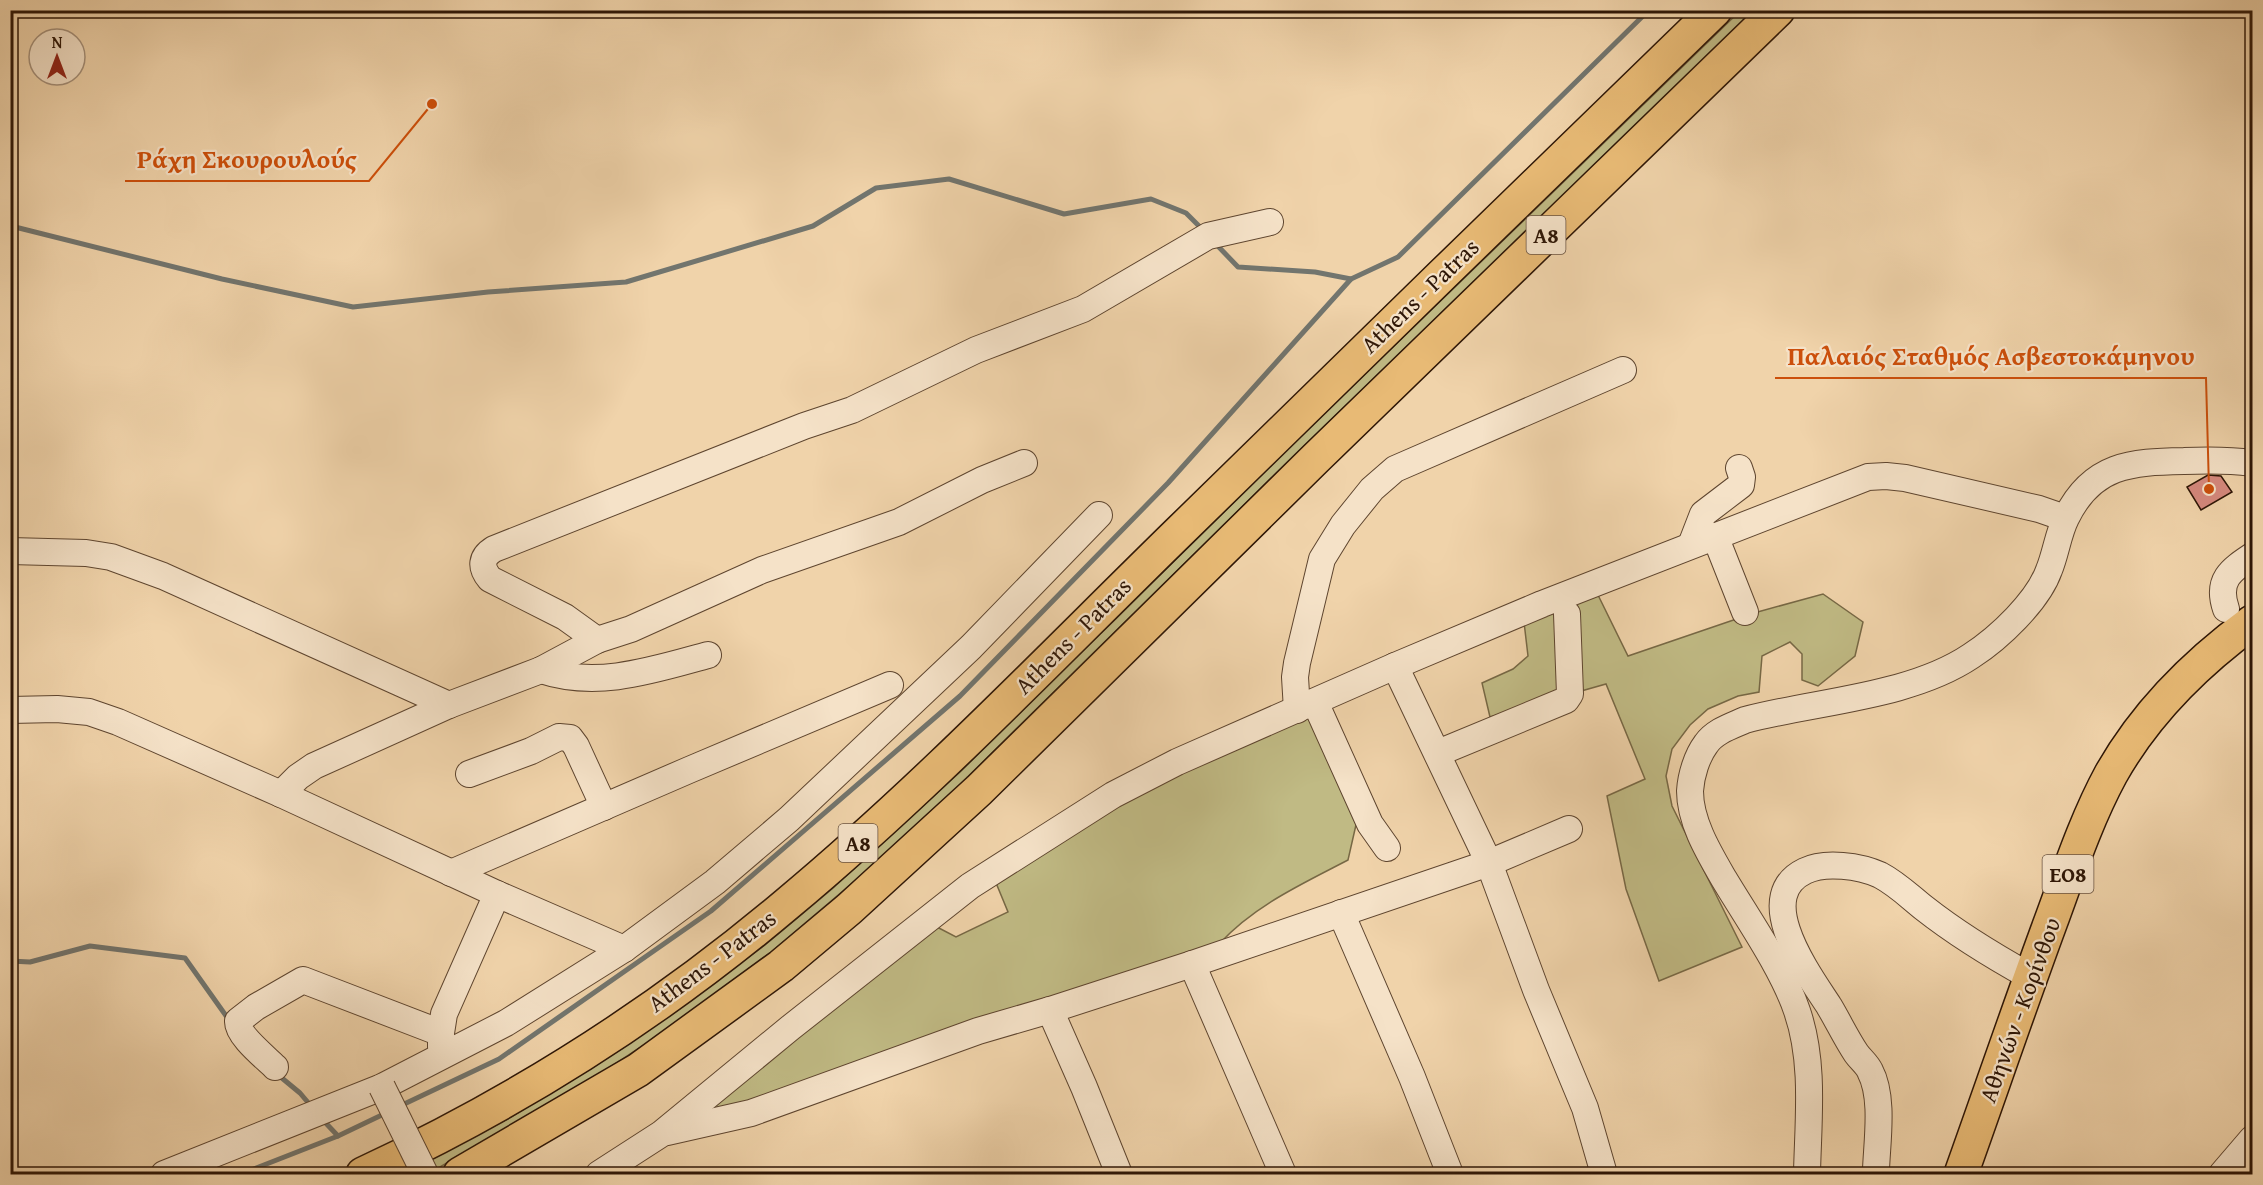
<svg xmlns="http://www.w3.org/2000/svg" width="2263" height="1185" font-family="'Gentium Book Plus',serif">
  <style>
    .green { fill: #c0ba84; stroke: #776845; stroke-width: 1.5 }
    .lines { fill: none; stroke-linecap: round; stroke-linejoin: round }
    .stream { stroke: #72756e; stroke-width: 5 }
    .building { fill: #d6897e; stroke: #2e1606; stroke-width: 1.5 }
    .minor-casing { stroke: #5e452f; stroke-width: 28 }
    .major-casing { stroke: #2e1606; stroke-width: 36 }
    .highway-casing { stroke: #2e1606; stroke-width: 36 }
    .minor { stroke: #f5e2c8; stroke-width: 26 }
    .major { stroke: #e8ba75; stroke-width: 33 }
    .highway { stroke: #e8ba75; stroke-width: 33 }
    .minor-bridge-casing { stroke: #5e452f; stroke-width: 28; stroke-linecap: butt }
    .minor-bridge { stroke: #f5e2c8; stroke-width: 26 }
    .labels { text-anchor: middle; stroke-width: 4.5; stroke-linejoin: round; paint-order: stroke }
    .shield { fill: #f5e2c8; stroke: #6a5340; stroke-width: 1.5 }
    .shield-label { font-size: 22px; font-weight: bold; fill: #2e1606 }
    .street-label { font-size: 24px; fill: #2e1606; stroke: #f5e2c8 }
    .leader { fill: none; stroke: #cc4f0b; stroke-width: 2 }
    .callout-dot { fill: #cc4f0b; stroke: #f5e2c8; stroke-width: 2 }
    .callout-label { font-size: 26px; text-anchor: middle; font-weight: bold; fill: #cc4f0b; stroke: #f5e2c8; stroke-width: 4.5; stroke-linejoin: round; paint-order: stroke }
  </style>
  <rect width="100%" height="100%" fill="#f0d3aa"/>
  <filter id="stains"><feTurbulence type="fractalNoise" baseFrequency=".00333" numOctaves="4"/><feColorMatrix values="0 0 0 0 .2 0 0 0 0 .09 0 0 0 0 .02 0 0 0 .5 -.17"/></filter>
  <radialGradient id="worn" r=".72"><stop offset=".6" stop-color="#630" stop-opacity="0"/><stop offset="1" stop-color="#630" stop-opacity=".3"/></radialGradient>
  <!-- green -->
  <g class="green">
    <path d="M1740,11H1754L1304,446L934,810L870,868L771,952L664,1032L592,1079L440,1167L425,1174H404L511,1117L623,1048L765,945L832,889L960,772L1298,439Z"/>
    <path d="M1597,593L1628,656L1754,613L1823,594L1863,622L1855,656L1818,686L1802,680V654L1790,642L1762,656L1759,692L1738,696L1708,709L1690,725L1672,749L1666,776L1672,806L1742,947L1659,981L1626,889L1607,796L1645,779L1606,684L1490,717L1482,683L1513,669L1528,656L1524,622Z"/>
    <path d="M1312,713L1358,816L1348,860C1302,884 1255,905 1219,944L712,1113L708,1110L935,926L956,937L1008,912L994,878L1104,807Z"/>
  </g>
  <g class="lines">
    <!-- stream -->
    <g class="stream">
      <path d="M10,229L15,227L222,279L353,307L488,292L626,282L813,226L876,188L949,179L1064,214L1151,199L1186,213L1204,231"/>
      <path d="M1214,242L1238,267L1315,272L1351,279"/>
      <path d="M10,961L30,962L90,946L185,958L229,1020"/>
      <path d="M277,1074L300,1093L311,1106"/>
      <path d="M400,1106L499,1059L711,911L960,696L1168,483L1351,279L1398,257L1649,10"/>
      <path d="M321,1118L338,1136"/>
      <path d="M241,1174L338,1136L386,1113"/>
    </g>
  </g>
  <!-- building -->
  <path class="building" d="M2208,475L2221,476L2232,492L2201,510L2187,487Z"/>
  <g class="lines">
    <defs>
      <g id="minor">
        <path d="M1715,536L1745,612"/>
        <path d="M1691,545L1703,514L1741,485L1742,477L1739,468"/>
        <path d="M10,551L86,553L111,557L163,576L449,705"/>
        <path d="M2226,609C2216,580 2231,570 2252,556"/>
        <path d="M597,640L565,617L490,579C480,567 481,557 494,549L804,426L852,410L976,350L1083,309L1208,236L1270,222"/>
        <path d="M1395,666L1489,863L1536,990L1585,1108L1604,1174"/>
        <path d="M541,670C597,689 653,670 708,655"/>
        <path d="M1315,702L1370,824L1387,848"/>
        <path d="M10,710L57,709L89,712L118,722L281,794L497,894L624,949"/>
        <path d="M1297,710L1295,677L1297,663L1322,559L1343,525L1372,489L1395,469L1623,370"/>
        <path d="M1438,753L1566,700L1570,694L1567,614"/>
        <path d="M469,774L531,751L559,737L570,738L576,746L604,807"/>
        <path d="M281,794L298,777L314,766L449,705L541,670L597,640L631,629L762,570L899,522L982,480L1024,463"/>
        <path d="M451,873L689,770L890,685"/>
        <path d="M1341,913L1412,1077L1450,1174"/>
        <path d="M1192,964L1283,1174"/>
        <path d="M1050,1010L1084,1087L1119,1174"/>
        <path d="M441,1047V1033L444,1014L497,894"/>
        <path d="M275,1067C265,1057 237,1035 238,1021L256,1007L303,980L441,1033"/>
        <path d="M667,1132L751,1113L978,1031L1050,1010L1192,964L1489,863L1569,829"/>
        <path d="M1876,1170C1877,1141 1884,1097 1870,1071C1867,1064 1860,1059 1856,1053C1846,1038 1838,1021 1829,1006C1809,975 1751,897 1805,871C1825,861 1860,866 1880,875C1897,884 1909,896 1924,908C1957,934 1993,956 2031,977"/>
        <path d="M164,1174L382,1087L506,1023L624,949L715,882L789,819L971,647L1099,515"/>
        <path d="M599,1174L661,1134L790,1028L970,886L1113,795L1177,762L1395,666L1542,604L1868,477L1886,476L1905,478L2039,509L2065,518"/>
        <path d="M1807,1174C1808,1121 1815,1063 1797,1011C1783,969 1748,919 1724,879C1709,853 1690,822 1690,791C1691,775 1697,756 1706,744C1715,731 1732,726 1745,720C1816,701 1910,697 1971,656C1999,638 2038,601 2049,570C2056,553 2058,534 2066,518C2092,464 2131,462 2184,461C2207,460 2230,460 2252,463"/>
        <path d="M2222,1174L2252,1139"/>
        <path d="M2249,1174L2252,1170"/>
      </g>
      <path id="major" d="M1961,1174C1991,1090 2020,1005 2051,921C2069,872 2086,820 2111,774C2146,712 2196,663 2252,622"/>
      <g id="highway">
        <path d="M363,1174C514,1104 659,1012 787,904C925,789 1050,658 1179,532C1357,357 1536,184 1715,10"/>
        <path d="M460,1174L638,1070L781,966L849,909L979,790L1315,459L1778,10"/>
      </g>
    </defs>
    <!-- minor casing -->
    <use href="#minor" class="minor-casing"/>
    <!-- major casing -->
    <use href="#major" class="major-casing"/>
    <!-- highway casing -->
    <use href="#highway" class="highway-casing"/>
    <!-- minor -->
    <use href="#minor" class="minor"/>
    <!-- major -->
    <use href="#major" class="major"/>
    <!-- highway -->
    <use href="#highway" class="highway"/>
    <defs>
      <path id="minor-bridge" d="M382,1087L425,1174"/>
    </defs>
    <!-- minor-bridge casing -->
    <use href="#minor-bridge" class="minor-bridge-casing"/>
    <!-- minor-bridge -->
    <use href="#minor-bridge" class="minor-bridge"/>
  </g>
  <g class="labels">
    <!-- shield labels -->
    <g class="shield">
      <rect x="1526.5" y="216" width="39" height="38" rx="4.5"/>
      <rect x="838.5" y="824" width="39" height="38" rx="4.5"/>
      <rect x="2042.5" y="855" width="51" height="38" rx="4.5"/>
    </g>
    <g class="shield-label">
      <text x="1546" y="243">Α8</text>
      <text x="858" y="851">Α8</text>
      <text x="2068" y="882">ΕΟ8</text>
    </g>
    <!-- street labels -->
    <g class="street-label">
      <text transform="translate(1420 296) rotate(-44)" y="8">Athens - Patras</text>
      <text transform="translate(1073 636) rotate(-45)" y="8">Athens - Patras</text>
      <text transform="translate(712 961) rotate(-37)" y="8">Athens - Patras</text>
      <text transform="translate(2020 1010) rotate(-70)" y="8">Αθηνών - Κορίνθου</text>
    </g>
  </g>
  <!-- callouts -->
  <path class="leader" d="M432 104L369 181H125M2209 489L2206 378H1775"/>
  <g class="callout-dot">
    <circle cx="432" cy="104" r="6"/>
    <circle cx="2209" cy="489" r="6"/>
  </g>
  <g class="callout-label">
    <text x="247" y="168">Ράχη Σκουρουλούς</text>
    <text x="1991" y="365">Παλαιός Σταθμός Ασβεστοκάμηνου</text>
  </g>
  <!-- margin -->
  <rect width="2263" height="1185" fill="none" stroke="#f0d3aa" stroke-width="36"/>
  <rect x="12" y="12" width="2239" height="1161" fill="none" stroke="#2e1606" stroke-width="3"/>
  <rect x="18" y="18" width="2227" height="1149" fill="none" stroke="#2e1606" stroke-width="1.5"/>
  <!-- north arrow -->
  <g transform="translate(57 57)"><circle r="28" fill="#f5e2c8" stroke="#a5907a" stroke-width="1.5"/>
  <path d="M0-4.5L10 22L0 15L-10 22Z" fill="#8f2418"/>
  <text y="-9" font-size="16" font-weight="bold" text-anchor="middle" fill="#2e1606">N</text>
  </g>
  <rect width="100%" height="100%" filter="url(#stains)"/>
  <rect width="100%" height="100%" fill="url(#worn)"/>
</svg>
